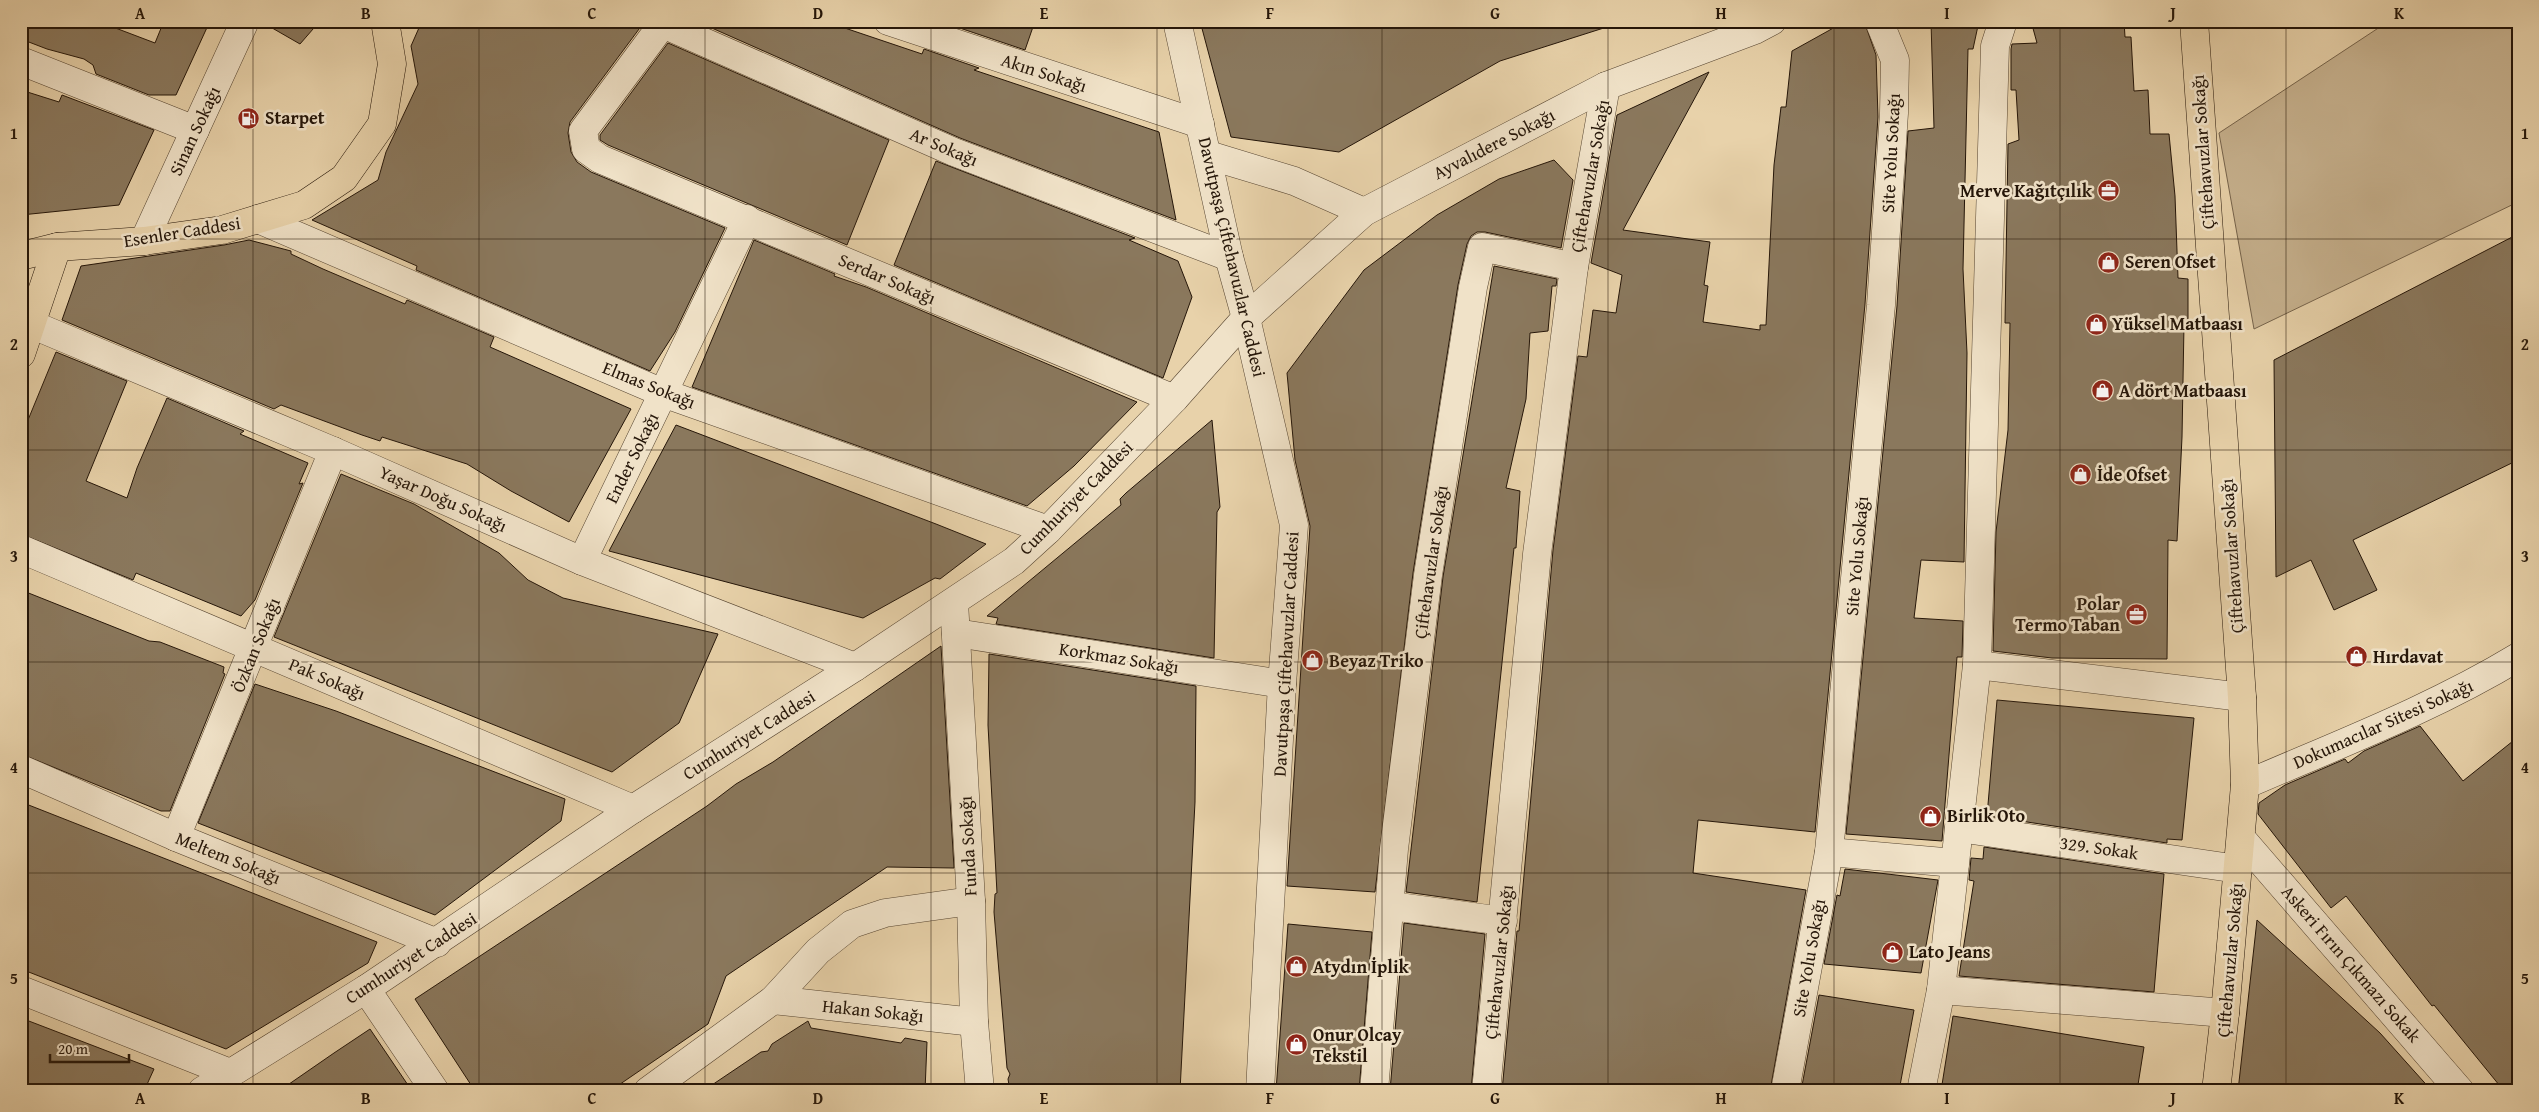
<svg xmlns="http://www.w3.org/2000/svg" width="2539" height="1112" font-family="'Gentium Book Plus',serif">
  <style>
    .green { fill: #c7b28f; stroke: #76644c }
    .building { fill: #8a785d; stroke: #251609 }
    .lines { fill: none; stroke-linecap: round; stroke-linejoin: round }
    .minor-casing { stroke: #564531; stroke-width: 29 }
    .major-casing { stroke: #251609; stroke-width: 29 }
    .minor { stroke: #f0e2c8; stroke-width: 28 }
    .major { stroke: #e8d2aa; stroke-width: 28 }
    .grid { fill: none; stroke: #251609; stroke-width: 1; stroke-opacity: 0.55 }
    .labels { text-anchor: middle; stroke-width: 5; stroke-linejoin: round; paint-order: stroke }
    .street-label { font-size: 18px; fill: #251609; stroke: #f0e2c8 }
    .poi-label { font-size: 18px; font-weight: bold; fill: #251609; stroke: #f0e2c8; text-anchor: start }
    .neatline { fill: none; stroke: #251609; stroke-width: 2 }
    .grid-label { font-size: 16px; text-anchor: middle; font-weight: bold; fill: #251609 }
  </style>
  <rect width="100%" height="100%" fill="#e8d2aa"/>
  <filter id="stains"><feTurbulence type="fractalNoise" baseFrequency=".004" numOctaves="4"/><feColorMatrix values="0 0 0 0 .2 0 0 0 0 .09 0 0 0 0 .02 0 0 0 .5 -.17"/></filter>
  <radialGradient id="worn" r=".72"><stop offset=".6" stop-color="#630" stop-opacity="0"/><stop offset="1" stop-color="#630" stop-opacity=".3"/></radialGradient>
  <!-- green -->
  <path class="green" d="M2389,21H2518V202L2254,329L2219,133Z"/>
  <!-- building -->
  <g class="building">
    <path d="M21,21H97L155,43L164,21H210L176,95H149L96,74L93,65L84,59L47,49L21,39Z"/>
    <path d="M260,21H320L300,44Z"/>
    <path d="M422,21H645L570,122L568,133L571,152L577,162L591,172L725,228L675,332L650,371L416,270L417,266L312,220L378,180L386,152L418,84L411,46Z"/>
    <path d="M696,21H824L922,54L924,49L979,68L974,70L1159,132L1176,220L960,138Z"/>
    <path d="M939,21H1035L1025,50Z"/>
    <path d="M1200,21H1610V26L1500,61L1339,152L1231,137Z"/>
    <path d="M1846,21H1864L1876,55L1878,117L1865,304L1815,832L1698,820L1693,873L1806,890L1770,1091H1502L1517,931H1519L1553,550L1578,356L1587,357L1593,310L1616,313L1622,275L1591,263L1617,115L1709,72L1623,230L1710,242L1704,285L1708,286L1703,322L1760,330V325H1766L1774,165L1781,107H1786L1792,51Z"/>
    <path d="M1931,21H1979L1973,49H1968L1963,269L1967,353L1964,562L1921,560L1914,618L1963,621L1962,657H1957L1942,841L1846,834L1897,306L1908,131L1934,128Z"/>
    <path d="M2031,21H2124L2125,37H2131L2134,91L2148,90L2150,134H2169L2175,196L2178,278L2188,279V324H2184L2182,437L2177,541L2168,540L2167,659L2052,658L1993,651L1996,532L2008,430L2010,323H2005L2008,144L2019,140L2016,90H2011V49L2012,44L2037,43Z"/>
    <path d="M668,43L889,140L847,245L608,145L600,140V135Z"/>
    <path d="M21,90L59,102L62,95L154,130L119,205L21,215Z"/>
    <path d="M1554,160L1573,180L1561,248L1485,232H1477L1471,236L1467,244L1458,285L1413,573L1375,892L1287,886L1310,526L1295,460L1287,373L1364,270L1437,215L1499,179Z"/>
    <path d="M936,161L1135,238L1129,240L1178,261L1192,297L1163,378L894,265Z"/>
    <path d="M2518,234V460L2353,540L2377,590L2334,610L2311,560L2276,577L2274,360Z"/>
    <path d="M249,240L291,251V254L323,269L405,304L407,300L494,337L490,347L631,409L569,522L511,491L467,464L382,437L380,441L362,435L281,405L274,409L62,320L81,266L224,245Z"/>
    <path d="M754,240L835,274L834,276L866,287L1137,402L1074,466L1027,506L692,387Z"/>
    <path d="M1494,266L1557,279L1556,286H1552L1548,331L1530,333L1526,399L1506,488L1520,491L1516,548H1514L1477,902L1406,892L1443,577Z"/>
    <path d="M56,352L127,381L86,481L127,498L137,468L167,398L244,431L240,434L308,463L299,484L303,483L255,600L241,616L136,573L133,580L21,534V437Z"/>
    <path d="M1212,420L1220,507L1217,512L1214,658L996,624L998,618L987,616L1121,505L1120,499L1126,493Z"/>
    <path d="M676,425L936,524L986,544L940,579L935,578L863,618L609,551Z"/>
    <path d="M341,474L414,504L499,553L528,580L563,598L718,634L679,723L612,772L274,637Z"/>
    <path d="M21,590L149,641L160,642L224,667L223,673L225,674L170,811H161L21,754Z"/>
    <path d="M941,646L954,868L887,867L726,976L708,1024L610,1091H475L415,999L707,806L736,784L773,762Z"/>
    <path d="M989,654L1196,686L1195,802L1180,1091H1010L1008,1079L1010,1074L1007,1068L994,912L995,894L997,893L988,725Z"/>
    <path d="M255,684L336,711L565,799L561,821L435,915L198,823Z"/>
    <path d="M1997,700L2194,718L2182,840L2167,839V843L1987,816Z"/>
    <path d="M2420,726L2463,781L2518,737V1091H2504L2434,1005L2432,1006L2346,896L2331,908L2258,814L2259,803L2285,785L2345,759L2348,763L2364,751Z"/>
    <path d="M21,802L377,942L368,963L226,1049L21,969Z"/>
    <path d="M1984,847L2164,874L2154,992L1959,976L1974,881L1969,880L1971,858L1983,859Z"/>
    <path d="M1845,869L1938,880L1921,973L1824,964L1837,895L1840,896Z"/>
    <path d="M2257,920L2380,1033L2432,1091H2238Z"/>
    <path d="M1404,923L1485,934L1471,1091H1390Z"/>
    <path d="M1288,924L1372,932L1359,1091H1276Z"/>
    <path d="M1819,995L1914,1010L1899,1091H1801Z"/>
    <path d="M1953,1016L2144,1047L2137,1091H1941Z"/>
    <path d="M21,1018L154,1069L144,1091H21Z"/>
    <path d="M808,1021L811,1028L901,1043L905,1038L927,1042L925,1091H703L761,1052L768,1051L772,1044Z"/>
    <path d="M370,1029L412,1091H279L334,1053Z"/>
  </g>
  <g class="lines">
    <defs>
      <g id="minor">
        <path d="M665,21L583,131L586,149L600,159L1174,399"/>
        <path d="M888,21L1200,124"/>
        <path d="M1177,21L1229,257L1246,318L1294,525L1282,684L1260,1091"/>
        <path d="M663,24L954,152L1229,257"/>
        <path d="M21,61L195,130"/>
        <path d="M1208,155L1294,181L1364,212"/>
        <path d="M258,219L663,393L1048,530"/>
        <path d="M144,241L245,21"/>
        <path d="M1574,267L1606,86"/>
        <path d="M33,325L333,451L582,561L855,667"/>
        <path d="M21,549L633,809"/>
        <path d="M582,561L747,219"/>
        <path d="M954,602L971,901L974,1022L980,1091"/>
        <path d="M956,633L1282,684"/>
        <path d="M1977,665L2242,697"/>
        <path d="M21,769L176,837L437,943"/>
        <path d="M2245,785C2337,745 2432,709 2518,657"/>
        <path d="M1959,828L2238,869"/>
        <path d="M176,837L333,451"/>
        <path d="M2241,838L2460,1091"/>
        <path d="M1829,852L1955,863"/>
        <path d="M1391,906L1503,921"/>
        <path d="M366,989L435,1091"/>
        <path d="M21,990L230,1073"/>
        <path d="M1941,990L2225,1013"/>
        <path d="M773,1000L974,1022"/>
        <path d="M202,1091L366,989L633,809L855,667L1014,561L1048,530L1174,399L1246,318L1364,212L1606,86L1755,30L1772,21"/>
        <path d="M648,1091L773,1000L818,951L852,924L885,913L971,901"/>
        <path d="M1374,1091L1394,849L1428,575L1473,287L1482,247L1574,267L1537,554L1486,1091"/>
        <path d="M1785,1091L1829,852L1881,305L1894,113L1895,60L1879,21"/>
        <path d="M1921,1091L1941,990L1977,665L1995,46L2003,21"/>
      </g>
      <g id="major">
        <path d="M2194,21L2242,697L2245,785L2225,1013L2216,1091"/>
        <path d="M21,256L57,247L144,241L222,230L304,205L344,178L382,124L392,64L385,21"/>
        <path d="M21,354L57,247"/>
      </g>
    </defs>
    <!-- minor casing -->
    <use href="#minor" class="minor-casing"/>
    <!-- major casing -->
    <use href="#major" class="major-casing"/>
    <!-- minor -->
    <use href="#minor" class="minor"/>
    <!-- major -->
    <use href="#major" class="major"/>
  </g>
  <!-- grid -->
  <path class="grid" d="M253,21V1091M479,21V1091M705,21V1091M931,21V1091M1157,21V1091M1382,21V1091M1608,21V1091M1834,21V1091M2060,21V1091M2286,21V1091M21,239H2518M21,450H2518M21,662H2518M21,873H2518"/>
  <!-- icons -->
  <defs>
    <symbol id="fuel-disc" viewBox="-11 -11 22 22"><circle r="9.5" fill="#8f2418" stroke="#f0e2c8"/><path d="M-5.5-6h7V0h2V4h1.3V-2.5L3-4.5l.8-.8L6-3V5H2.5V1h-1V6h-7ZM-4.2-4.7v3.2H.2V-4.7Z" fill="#fff"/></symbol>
    <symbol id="office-disc" viewBox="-11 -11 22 22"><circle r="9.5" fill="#8f2418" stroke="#f0e2c8"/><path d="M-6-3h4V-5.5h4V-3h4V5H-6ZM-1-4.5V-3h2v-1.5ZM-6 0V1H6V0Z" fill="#fff"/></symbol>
    <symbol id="shop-disc" viewBox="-11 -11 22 22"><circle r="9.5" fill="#8f2418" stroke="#f0e2c8"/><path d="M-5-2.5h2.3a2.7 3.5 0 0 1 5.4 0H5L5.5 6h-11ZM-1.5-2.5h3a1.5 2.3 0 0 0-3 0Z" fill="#fff"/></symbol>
  </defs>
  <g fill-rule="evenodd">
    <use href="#fuel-disc" x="236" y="106" width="25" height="25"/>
    <use href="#office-disc" x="2096" y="178" width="25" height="25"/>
    <use href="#shop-disc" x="2096" y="250" width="25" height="25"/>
    <use href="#shop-disc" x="2084" y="312" width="25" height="25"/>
    <use href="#shop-disc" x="2090" y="378" width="25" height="25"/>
    <use href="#shop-disc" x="2068" y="462" width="25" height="25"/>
    <use href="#office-disc" x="2124" y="602" width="25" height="25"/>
    <use href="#shop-disc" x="2344" y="644" width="25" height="25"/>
    <use href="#shop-disc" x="1300" y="648" width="25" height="25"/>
    <use href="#shop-disc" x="1918" y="804" width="25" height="25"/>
    <use href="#shop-disc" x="1880" y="940" width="25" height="25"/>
    <use href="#shop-disc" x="1284" y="954" width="25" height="25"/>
    <use href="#shop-disc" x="1284" y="1032" width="25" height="25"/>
  </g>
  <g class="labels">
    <!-- street labels -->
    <g class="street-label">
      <text transform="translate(1044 73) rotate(18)" y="6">Akın Sokağı</text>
      <text transform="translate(195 131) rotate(-65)" y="6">Sinan Sokağı</text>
      <text transform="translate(1494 144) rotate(-27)" y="6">Ayvalıdere Sokağı</text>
      <text transform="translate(944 147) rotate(23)" y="6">Ar Sokağı</text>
      <text transform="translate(2203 152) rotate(-94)" y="6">Çiftehavuzlar Sokağı</text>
      <text transform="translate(1891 153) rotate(-87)" y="6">Site Yolu Sokağı</text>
      <text transform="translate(1590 176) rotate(-80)" y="6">Çiftehavuzlar Sokağı</text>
      <text transform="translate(182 232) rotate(-9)" y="6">Esenler Caddesi</text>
      <text transform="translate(1232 257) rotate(77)" y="6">Davutpaşa Çiftehavuzlar Caddesi</text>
      <text transform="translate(887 279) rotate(23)" y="6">Serdar Sokağı</text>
      <text transform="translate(649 385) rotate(22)" y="6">Elmas Sokağı</text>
      <text transform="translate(632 458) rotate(-64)" y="6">Ender Sokağı</text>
      <text transform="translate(1076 498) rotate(-45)" y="6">Cumhuriyet Caddesi</text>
      <text transform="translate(443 499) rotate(24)" y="6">Yaşar Doğu Sokağı</text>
      <text transform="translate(1857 556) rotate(-85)" y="6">Site Yolu Sokağı</text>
      <text transform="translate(2232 556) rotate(-94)" y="6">Çiftehavuzlar Sokağı</text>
      <text transform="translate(1431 562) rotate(-82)" y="6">Çiftehavuzlar Sokağı</text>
      <text transform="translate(256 645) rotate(-68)" y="6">Özkan Sokağı</text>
      <text transform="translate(1286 654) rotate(-87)" y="6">Davutpaşa Çiftehavuzlar Caddesi</text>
      <text transform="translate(1119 658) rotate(9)" y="6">Korkmaz Sokağı</text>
      <text transform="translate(327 679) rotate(23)" y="6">Pak Sokağı</text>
      <text transform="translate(2383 724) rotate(-24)" y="6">Dokumacılar Sitesi Sokağı</text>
      <text transform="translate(749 735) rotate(-32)" y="6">Cumhuriyet Caddesi</text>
      <text transform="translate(968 846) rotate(-93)" y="6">Funda Sokağı</text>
      <text transform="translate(2099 848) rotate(8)" y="6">329. Sokak</text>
      <text transform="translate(228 858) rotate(22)" y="6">Meltem Sokağı</text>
      <text transform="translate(411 958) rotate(-33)" y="6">Cumhuriyet Caddesi</text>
      <text transform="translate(1809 958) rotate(-80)" y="6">Site Yolu Sokağı</text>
      <text transform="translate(2230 960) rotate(-85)" y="6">Çiftehavuzlar Sokağı</text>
      <text transform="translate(1499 962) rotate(-84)" y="6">Çiftehavuzlar Sokağı</text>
      <text transform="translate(2351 964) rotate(49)" y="6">Askeri Fırın Çıkmazı Sokak</text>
      <text transform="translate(873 1011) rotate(6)" y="6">Hakan Sokağı</text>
    </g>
    <!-- poi labels -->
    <g class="poi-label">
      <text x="265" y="124">Starpet</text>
      <text x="2092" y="197" text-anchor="end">Merve Kağıtçılık</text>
      <text x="2125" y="268">Seren Ofset</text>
      <text x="2112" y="330">Yüksel Matbaası</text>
      <text x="2119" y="397">A dört Matbaası</text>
      <text x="2097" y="481">İde Ofset</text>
      <text x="2120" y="610" text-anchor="end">Polar<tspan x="2120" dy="21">Termo Taban</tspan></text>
      <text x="2373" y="663">Hırdavat</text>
      <text x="1329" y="667">Beyaz Triko</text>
      <text x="1947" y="822">Birlik Oto</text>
      <text x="1909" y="958">Lato Jeans</text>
      <text x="1313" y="973">Atydın İplik</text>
      <text x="1313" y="1041">Onur Olcay<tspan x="1313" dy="21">Tekstil</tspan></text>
    </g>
  </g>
  <!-- margin -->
  <rect width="2539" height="1112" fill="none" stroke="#e8d2aa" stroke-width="55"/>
  <!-- scale -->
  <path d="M50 1054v8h79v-8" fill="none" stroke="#251609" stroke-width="2.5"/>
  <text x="58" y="1054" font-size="15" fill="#251609" stroke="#f0e2c8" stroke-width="4" paint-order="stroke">20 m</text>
  <rect x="28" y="28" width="2484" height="1056" class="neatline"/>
  <g class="grid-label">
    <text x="140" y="19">A</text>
    <text x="366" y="19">B</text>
    <text x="592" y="19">C</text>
    <text x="818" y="19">D</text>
    <text x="1044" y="19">E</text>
    <text x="1270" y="19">F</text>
    <text x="1495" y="19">G</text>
    <text x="1721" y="19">H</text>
    <text x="1947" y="19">I</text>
    <text x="2173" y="19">J</text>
    <text x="2399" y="19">K</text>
    <text x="14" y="139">1</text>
    <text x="2525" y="139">1</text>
    <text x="14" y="350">2</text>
    <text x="2525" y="350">2</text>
    <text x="14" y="562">3</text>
    <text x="2525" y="562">3</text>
    <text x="14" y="773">4</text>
    <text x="2525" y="773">4</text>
    <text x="14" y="984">5</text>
    <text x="2525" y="984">5</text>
    <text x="140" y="1104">A</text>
    <text x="366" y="1104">B</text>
    <text x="592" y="1104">C</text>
    <text x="818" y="1104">D</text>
    <text x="1044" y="1104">E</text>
    <text x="1270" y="1104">F</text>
    <text x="1495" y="1104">G</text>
    <text x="1721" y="1104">H</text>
    <text x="1947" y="1104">I</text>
    <text x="2173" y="1104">J</text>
    <text x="2399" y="1104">K</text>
  </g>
  <rect width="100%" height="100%" filter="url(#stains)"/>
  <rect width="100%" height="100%" fill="url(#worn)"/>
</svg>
